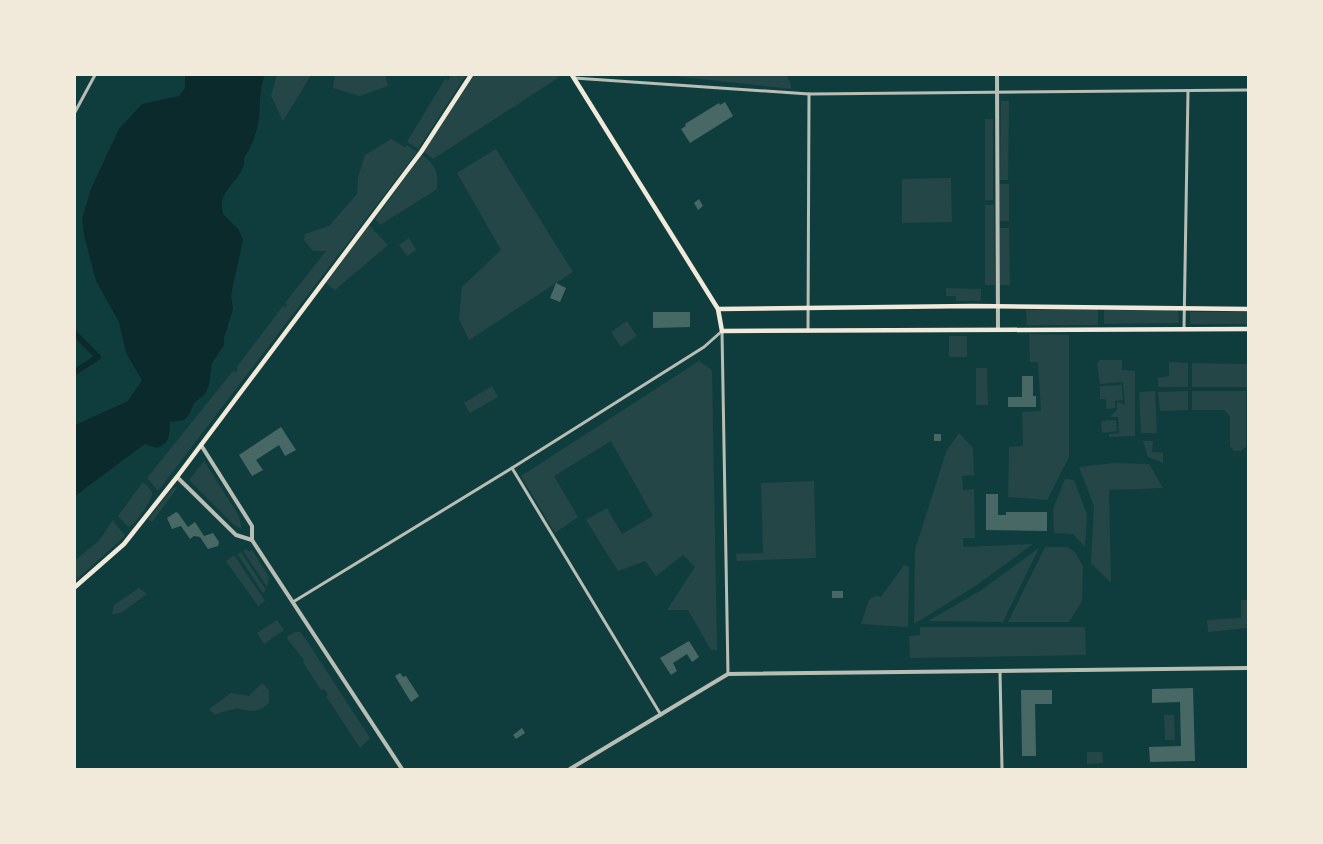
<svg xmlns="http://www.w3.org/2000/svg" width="1323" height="844" font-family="Rubik,sans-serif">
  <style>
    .green { fill: #244646 }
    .water { fill: #0a2a2b }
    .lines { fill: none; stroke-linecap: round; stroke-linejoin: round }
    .canal { stroke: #0a2a2b; stroke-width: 6 }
    .building { fill: #486865 }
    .minor { stroke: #b8beb3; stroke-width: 3 }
    .tertiary { stroke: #b8beb3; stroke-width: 4 }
    .secondary { stroke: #f1e9da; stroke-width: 4.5 }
  </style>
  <rect width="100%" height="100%" fill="#0f3d3e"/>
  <!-- green -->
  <g class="green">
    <path d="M277,75H311L283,121L271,96Z"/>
    <path d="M335,75H385L388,86L360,96L333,88Z"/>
    <path d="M449,75H466L418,149L407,142L445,79L448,81L450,77Z"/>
    <path d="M474,75L559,76L558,78L433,159L424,152Z"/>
    <path d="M665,75H786L791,84V89Z"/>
    <path d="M1001,101H1009L1008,180H1000Z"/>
    <rect x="985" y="119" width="8" height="81"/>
    <path d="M391,139L405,147L407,145L417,152L158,491L147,478L233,371L236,372L238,369L236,368L283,306L285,308L287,305L285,303L326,251H313L304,240L305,234L329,226L357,194L358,177L365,155Z"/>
    <path d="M496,149L573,272L469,340L459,319L462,287L501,250L457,173Z"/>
    <path d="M422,155C436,165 438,172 437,189L380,225L375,219Z"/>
    <path d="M951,178L952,222L902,223V179Z"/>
    <path d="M999,184H1009V221H1000Z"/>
    <path d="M985,205H994L995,285H985Z"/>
    <path d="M369,225L388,245L335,290L326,283Z"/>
    <path d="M1000,228H1009L1010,285H1000Z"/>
    <path d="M409,238L416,250L407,256L399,245Z"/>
    <path d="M946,288L981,289V301H956V296H946Z"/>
    <path d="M1098,308V325H1027L1026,310Z"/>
    <path d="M1178,308L1179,323L1104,324V310Z"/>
    <rect x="1190" y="312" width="58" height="12"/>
    <path d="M627,321L637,336L621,347L611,332Z"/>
    <path d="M1029,334L1069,335V457L1047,500L1008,497L1009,447L1023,446L1022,412L1041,411L1038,362H1030Z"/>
    <rect x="949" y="336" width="18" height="21"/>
    <path d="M1100,360H1122V370L1135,371V436L1109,437V434L1119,433L1118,417H1110L1117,410V402L1125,404L1123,382L1100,384L1097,364Z"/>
    <path d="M699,361L712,370L717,650H711L688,610H667L695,567L683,555L656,576L645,561L618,571L586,520L607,508L622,534L653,516L611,441L554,476L578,517L555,533L521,476Z"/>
    <path d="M1169,362L1188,363V387H1159L1157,378L1169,376Z"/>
    <path d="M1192,363L1248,364V387H1192Z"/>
    <path d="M976,368H987L988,405H976Z"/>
    <path d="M1122,385L1123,400L1115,401V408L1106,409V399H1100V386Z"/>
    <path d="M492,386L498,397L470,413L464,403Z"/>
    <path d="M1155,391L1157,433H1141L1139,392Z"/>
    <path d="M1188,391V410L1160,411L1158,392Z"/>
    <path d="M1192,391H1246V447L1241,451H1234L1230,446V416L1224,410H1192Z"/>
    <path d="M1116,420L1117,431L1102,433L1101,421Z"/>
    <path d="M959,433L973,448L974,475L962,476L963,490L974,489L975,538H963V547L1033,544L977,585L914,624L915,550L946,452Z"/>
    <path d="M1143,441H1153L1152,452L1163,453V463L1148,457Z"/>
    <path d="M204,461L239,516L242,529L234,525L189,480Z"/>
    <path d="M1114,463L1149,464L1163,488L1109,490L1111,583L1091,563L1094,506L1079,467Z"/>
    <path d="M1065,479L1074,480L1087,515L1085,547L1073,534L1054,533L1053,509Z"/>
    <path d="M814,481L816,558L737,561L736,554L763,553L761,483Z"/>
    <path d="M143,482C146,485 153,490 152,495C150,503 135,525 128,527L118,516Z"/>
    <path d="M178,487L152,522L148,519L173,488Z"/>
    <path d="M113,520L125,536L75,581V560L99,541Z"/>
    <path d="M1045,547H1067L1075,552L1083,566L1082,601L1069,622H1008Z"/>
    <path d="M1039,548L1003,622L928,621L980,591Z"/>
    <path d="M247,549L249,552L252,550L269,577L267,587L243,551Z"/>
    <path d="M241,552L266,590L263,593L238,555Z"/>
    <path d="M234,555L265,601L258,606L226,561Z"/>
    <path d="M904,565L909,567L908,627L861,624L869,600L875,596L881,597Z"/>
    <path d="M139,588L147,594L122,612L112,615L114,605Z"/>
    <path d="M1241,600H1248V628L1208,632L1207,620L1241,618Z"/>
    <path d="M277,620L284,630L264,644L257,633Z"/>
    <path d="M920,627H1085L1086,655L910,658L909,636L920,635Z"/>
    <path d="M295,632H300L307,641L370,738L360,748L326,696L328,695L324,689L321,690L303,662L304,660L286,637Z"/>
    <path d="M262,683L269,690V703C258,713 249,712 237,708C229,711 222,711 215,715L209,709L231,693L249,696Z"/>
    <path d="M1164,715H1174L1175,740H1165Z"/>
    <path d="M1087,752H1102L1103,763L1087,764Z"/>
  </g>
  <!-- water -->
  <path class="water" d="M185,75H265C258,91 261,107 258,124C256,136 251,147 245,156C243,159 245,163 243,167C237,184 217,191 223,214L238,229L243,240L231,295L233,309L224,338V345L212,363L209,385L205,394L194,403L189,415L184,420L170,422C169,434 171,443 157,448L145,444L75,496V425L128,401L142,380L126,353L119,322L96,281L84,235L82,219L91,189L119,129L142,104L179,96L185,88Z"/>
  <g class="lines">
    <!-- canal -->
    <path class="canal" d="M75,334L98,357L75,372"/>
  </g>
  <!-- building -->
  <g class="building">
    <path d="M725,102L733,116L690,143L681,129L686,126L685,124L719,103L720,105Z"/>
    <path d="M699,199L703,206L698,210L694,203Z"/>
    <path d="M556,283L566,288L560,302L550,298Z"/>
    <path d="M653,312H690V327L653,328Z"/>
    <path d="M1022,376H1033V396H1036V407H1008V397H1022Z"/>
    <path d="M281,427L296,450L285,456L279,445L256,460L263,470L252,476L239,455Z"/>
    <rect x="934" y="434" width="7" height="7"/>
    <path d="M986,494H998V515H1006V512H1047V531L986,530Z"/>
    <path d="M176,512L178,513L188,527L195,522L204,536L213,533L219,542L218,546L208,549L200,537L194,536L190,539L181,526L172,529L167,518Z"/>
    <rect x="832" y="591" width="11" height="7"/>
    <path d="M689,641L699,657L692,662L687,654L673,663L677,671L671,675L660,658Z"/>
    <path d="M400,673L403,677L406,676L419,696L411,702L395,676Z"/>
    <path d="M1193,688L1195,761L1150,762L1149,747L1181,746L1180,702L1152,703V689Z"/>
    <path d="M1021,690H1052V704H1035L1036,756H1022Z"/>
    <path d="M522,728L525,733L516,739L513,735Z"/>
  </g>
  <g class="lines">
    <!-- minor -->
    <g class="minor">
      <path d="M574,78L809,94L1248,90"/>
      <path d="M75,112L95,75"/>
      <path d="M1184,329L1188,91"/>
      <path d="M722,331L728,674"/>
      <path d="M808,331L809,94"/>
      <path d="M512,468L661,715"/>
      <path d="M293,602L512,468L704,347L722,331"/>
      <path d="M1000,672L1002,769"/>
    </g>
    <!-- tertiary -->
    <g class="tertiary">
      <path d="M997,75L998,329"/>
      <path d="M201,445L252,526V540L402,769"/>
      <path d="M177,477L236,535L252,540"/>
      <path d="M570,769L728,674L1248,668"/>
    </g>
    <!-- secondary -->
    <g class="secondary">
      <path d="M572,75L718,309L722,331L1248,329"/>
      <path d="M718,309L972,306L1248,309"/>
      <path d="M75,587L124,544L177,477L421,152L471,75"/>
    </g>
  </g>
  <!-- border -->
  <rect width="1323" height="844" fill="none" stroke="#f1e9da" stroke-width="152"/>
</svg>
